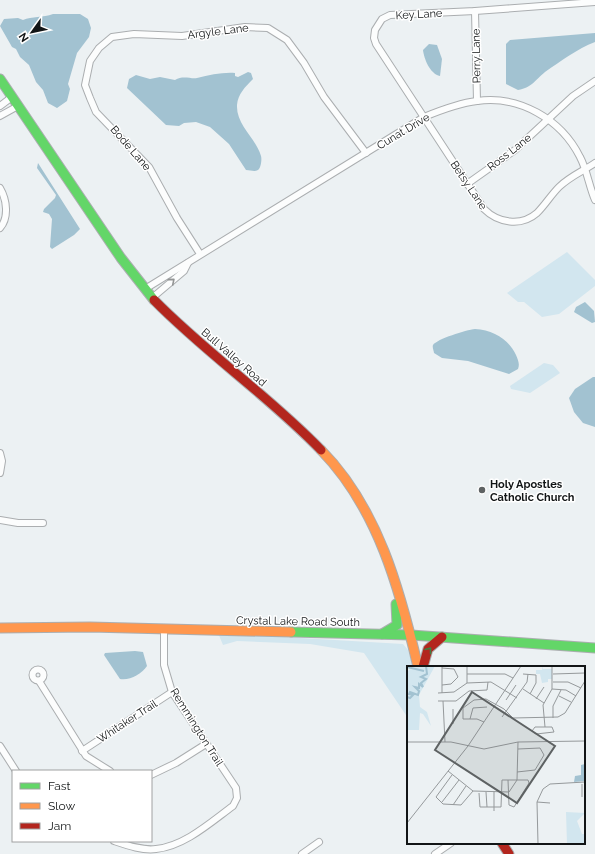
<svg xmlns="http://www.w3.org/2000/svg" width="595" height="854" font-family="Raleway,sans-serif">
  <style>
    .green { fill: #d2e6ef }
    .water { fill: #a2c2d1 }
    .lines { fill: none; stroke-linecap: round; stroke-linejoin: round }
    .street-casing { stroke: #abaeb0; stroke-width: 8 }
    .fast-casing { stroke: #abaeb0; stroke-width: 11 }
    .slow-casing { stroke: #abaeb0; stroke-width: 11 }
    .jam-casing { stroke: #abaeb0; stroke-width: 11 }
    .street { stroke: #fcfdfd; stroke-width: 6 }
    .fast { stroke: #63d668; stroke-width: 9 }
    .slow { stroke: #ff974d; stroke-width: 9 }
    .jam { stroke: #b3261e; stroke-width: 9 }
    .oneway { stroke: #939595 }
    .oneway2 { stroke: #3f7f43 }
    .poi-dot { fill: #5e6263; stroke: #fff; stroke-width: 1.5 }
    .labels { text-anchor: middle; stroke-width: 3; stroke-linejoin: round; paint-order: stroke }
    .street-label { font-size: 11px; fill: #121516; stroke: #fff }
    .poi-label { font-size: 11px; font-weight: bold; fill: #121516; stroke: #fff; text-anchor: start }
    .inset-river { fill: none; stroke: #a2c2d1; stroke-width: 2 }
    .inset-road { fill: none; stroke: #95999b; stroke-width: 1 }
    .view { fill: #5e6263; fill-opacity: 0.15; stroke: #5e6263; stroke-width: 2 }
    .inset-edge { fill: none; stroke: #121516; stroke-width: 2 }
  </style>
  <rect width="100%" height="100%" fill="#ecf1f3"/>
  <!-- green -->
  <g class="green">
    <path d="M567,252L595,280V286L559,314L542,317L524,302H518L507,293Z"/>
    <path d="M544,363L553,365L560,373L530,393L511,389L510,386Z"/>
    <path d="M218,633L403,644L408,650L413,667H408V718L364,653L310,644L237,641L223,645Z"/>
  </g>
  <!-- water -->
  <g class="water">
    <path d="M53,14H80L88,19L91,28L89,37L77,53L68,84L70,89L67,101L57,108L48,103L43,90L36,82L29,65L20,57L16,49L12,47L0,26L4,19L18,18L23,20C32,16 43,18 53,14Z"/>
    <path d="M595,33V42C577,49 561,61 545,72C534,81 533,87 518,90L506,84V44L510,40Z"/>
    <path d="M429,44L437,45L442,59L440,76C430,74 424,59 423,50Z"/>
    <path d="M248,72L251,73L253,79C245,87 238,94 237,105C236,125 256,138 261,156C262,159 261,168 258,170C254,172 251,170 246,170L229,144L210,127L196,122L184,123L179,126L166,125L127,88L129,79L136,75L150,79L160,77L175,80C183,75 190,79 197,78C210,75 223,72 235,73V76L238,77Z"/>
    <path d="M38,163L80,229L74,235L52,249L50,247L52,219L49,214L43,212L44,209L55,198L56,195L37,168Z"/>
    <path d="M585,302L594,311L595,322L592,323L574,312L576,307Z"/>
    <path d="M475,329C494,330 509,340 516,355C518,360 520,364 518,369L509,374L468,361L442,358L434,353C434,351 432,347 433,345C437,339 466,330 475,329Z"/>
    <path d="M593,377H595V427L583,423L574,412L569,398L575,389Z"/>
    <path d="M135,651L143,652L147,666C142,674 129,681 120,679L104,655L105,653Z"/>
  </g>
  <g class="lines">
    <defs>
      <g id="street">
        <path d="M595,2L475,11L390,15L382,19L375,30L374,38L376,44L484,209C498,223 521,227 537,213C545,205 551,195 559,187C569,177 583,171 595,163"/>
        <path d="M475,11L477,101"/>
        <path d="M0,106L12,97"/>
        <path d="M0,116L18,106"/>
        <path d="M467,184L515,150L573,96L595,81"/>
        <path d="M0,188C7,200 9,218 0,228"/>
        <path d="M200,254L177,218L149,167L96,112L90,98L85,85L90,61L99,48L112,37L134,34L182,36L245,27L268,28L287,40L304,63L324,97L366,153"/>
        <path d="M145,289L424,117C441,110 459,103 477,101C519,95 561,119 580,157C587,170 589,186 595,200"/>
        <path d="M152,298L184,271L188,263"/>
        <path d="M0,453L2,461L0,473"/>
        <path d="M0,520L18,523H43"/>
        <circle cx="38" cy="675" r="5.5"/>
        <path d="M39,681L86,756L110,771"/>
        <path d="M0,746L16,771"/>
        <path d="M82,751L172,692"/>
        <path d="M151,775L176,763L206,744"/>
        <path d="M114,841C126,845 143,851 156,849C185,846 211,822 233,806L237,798L236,788L172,692L164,665V629"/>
        <path d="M302,854L319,842"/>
        <path d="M435,854L451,843"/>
      </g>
      <g id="fast">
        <path d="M0,79L121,258L154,300"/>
        <path d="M291,632L411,635L595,648"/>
        <path d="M382,634L397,625L396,604"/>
      </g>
      <g id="slow">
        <path d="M321,450C378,508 400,590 418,667"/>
        <path d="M0,628L90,627L291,632"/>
      </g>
      <g id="jam">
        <path d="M154,300C207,354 269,396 321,450"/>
        <path d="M423,667L428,649L442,637"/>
        <path d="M502,843L509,854"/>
      </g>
    </defs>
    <!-- street casing -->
    <use href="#street" class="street-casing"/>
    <!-- fast casing -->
    <use href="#fast" class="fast-casing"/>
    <!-- slow casing -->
    <use href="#slow" class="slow-casing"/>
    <!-- jam casing -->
    <use href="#jam" class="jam-casing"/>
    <!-- street -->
    <use href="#street" class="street"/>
    <!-- fast -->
    <use href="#fast" class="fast"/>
    <!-- slow -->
    <use href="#slow" class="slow"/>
    <!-- jam -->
    <use href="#jam" class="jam"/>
  </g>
  <!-- one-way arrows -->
  <defs><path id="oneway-chevron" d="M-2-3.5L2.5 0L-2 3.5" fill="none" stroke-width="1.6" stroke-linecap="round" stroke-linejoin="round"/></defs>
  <use class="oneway" href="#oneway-chevron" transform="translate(172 281) rotate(-40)"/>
  <use class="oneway2" href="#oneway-chevron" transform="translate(429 650) rotate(-52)"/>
  <!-- markers -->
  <circle class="poi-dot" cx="482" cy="490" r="4"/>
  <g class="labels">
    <!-- street labels -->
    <g class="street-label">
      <text transform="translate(419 14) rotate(-3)" y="4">Key Lane</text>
      <text transform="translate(218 31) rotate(-7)" y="4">Argyle Lane</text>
      <text transform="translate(476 56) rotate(-91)" y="4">Perry Lane</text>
      <text transform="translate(403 131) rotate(-31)" y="4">Cunat Drive</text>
      <text transform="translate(131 148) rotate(49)" y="4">Bode Lane</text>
      <text transform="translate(509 152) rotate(-38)" y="4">Ross Lane</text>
      <text transform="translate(469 185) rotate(56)" y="4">Betsy Lane</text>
      <text transform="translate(234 357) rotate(41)" y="4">Bull Valley Road</text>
      <text transform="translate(298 621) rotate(1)" y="4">Crystal Lake Road South</text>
      <text transform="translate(127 721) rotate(-33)" y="4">Whitaker Trail</text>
      <text transform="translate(197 727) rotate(58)" y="4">Remmington Trail</text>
    </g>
    <!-- poi labels -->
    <g class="poi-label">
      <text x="490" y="488">Holy Apostles<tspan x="490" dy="13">Catholic Church</tspan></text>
    </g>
  </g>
  <!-- overview -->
  <g transform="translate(407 666)">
    <rect width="178" height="178" fill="#ecf1f3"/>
    <path d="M6,0H28L12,29L13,41L20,46L24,60L16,48L13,47L12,64H0V6ZM136,0V3H145V13H141V16L135,17L133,8H129V4H135ZM159,146L178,147L170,155L175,168H178V178H160Z" fill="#d2e6ef"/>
    <path d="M178,98V115L167,116L168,110L174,109V99Z" fill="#a2c2d1"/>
    <path class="inset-river" d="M0,1L17,5M0,31L3,32L6,29L2,28L3,26L11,29L12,25L8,21L12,22V18L16,21L14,17L19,13L14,11L20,8L19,0"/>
    <path class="inset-road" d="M35,1V27M35,2L47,3L51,11L44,18L35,19M60,8H98L106,12M116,8L129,9V17L123,28M146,8L178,7M146,16H161L174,22M60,17V0M116,23L137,37M145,23L159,24L169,30M31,27L47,26L60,17L84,16L110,32M152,30L164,36M129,33L137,21M99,34L109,19M31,35H49L62,25L80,24L81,16M36,35L38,76M46,43V58M95,51L120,16L121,8M146,52V40L154,24M63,53L66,42L80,41M77,56L70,53H56V42L67,34L79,33L97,43L106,52L151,51L158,47L178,15M128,61H145L147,66L129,68L125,65ZM138,61L136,39L145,23V0M0,76H44L77,83L111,76L178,75M41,105L66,125L102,126L110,114L111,76M110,106L128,104L137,89L133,82L111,83M45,109L29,131L36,138L54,139L66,125M87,125V145M79,126L80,141M72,127L73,141H94L95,114H121L122,117L107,141L102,139L101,114M175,131V118M35,136L52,114M130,136L143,137M46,139L59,120M0,157L61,80L114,0M131,178L130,136L136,123L143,118L178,116"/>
    <path class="view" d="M65,26L148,80L110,137L28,84Z"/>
    <rect width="178" height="178" class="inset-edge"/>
  </g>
  <!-- legend -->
  <rect x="12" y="770" width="140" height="72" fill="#ffffff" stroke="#a0a1a2"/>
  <rect x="20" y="783" width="20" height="6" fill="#63d668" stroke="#a0a1a2"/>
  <text x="48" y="790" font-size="12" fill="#121516">Fast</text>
  <rect x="20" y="803" width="20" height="6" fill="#ff974d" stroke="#a0a1a2"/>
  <text x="48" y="810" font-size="12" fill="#121516">Slow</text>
  <rect x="20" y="823" width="20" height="6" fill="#b3261e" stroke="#a0a1a2"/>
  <text x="48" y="830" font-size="12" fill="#121516">Jam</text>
  <!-- north arrow -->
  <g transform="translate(32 32) rotate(237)" stroke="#ffffff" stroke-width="3" paint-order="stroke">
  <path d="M0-3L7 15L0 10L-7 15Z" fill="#121516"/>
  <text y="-6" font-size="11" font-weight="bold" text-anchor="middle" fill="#121516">N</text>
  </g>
</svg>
